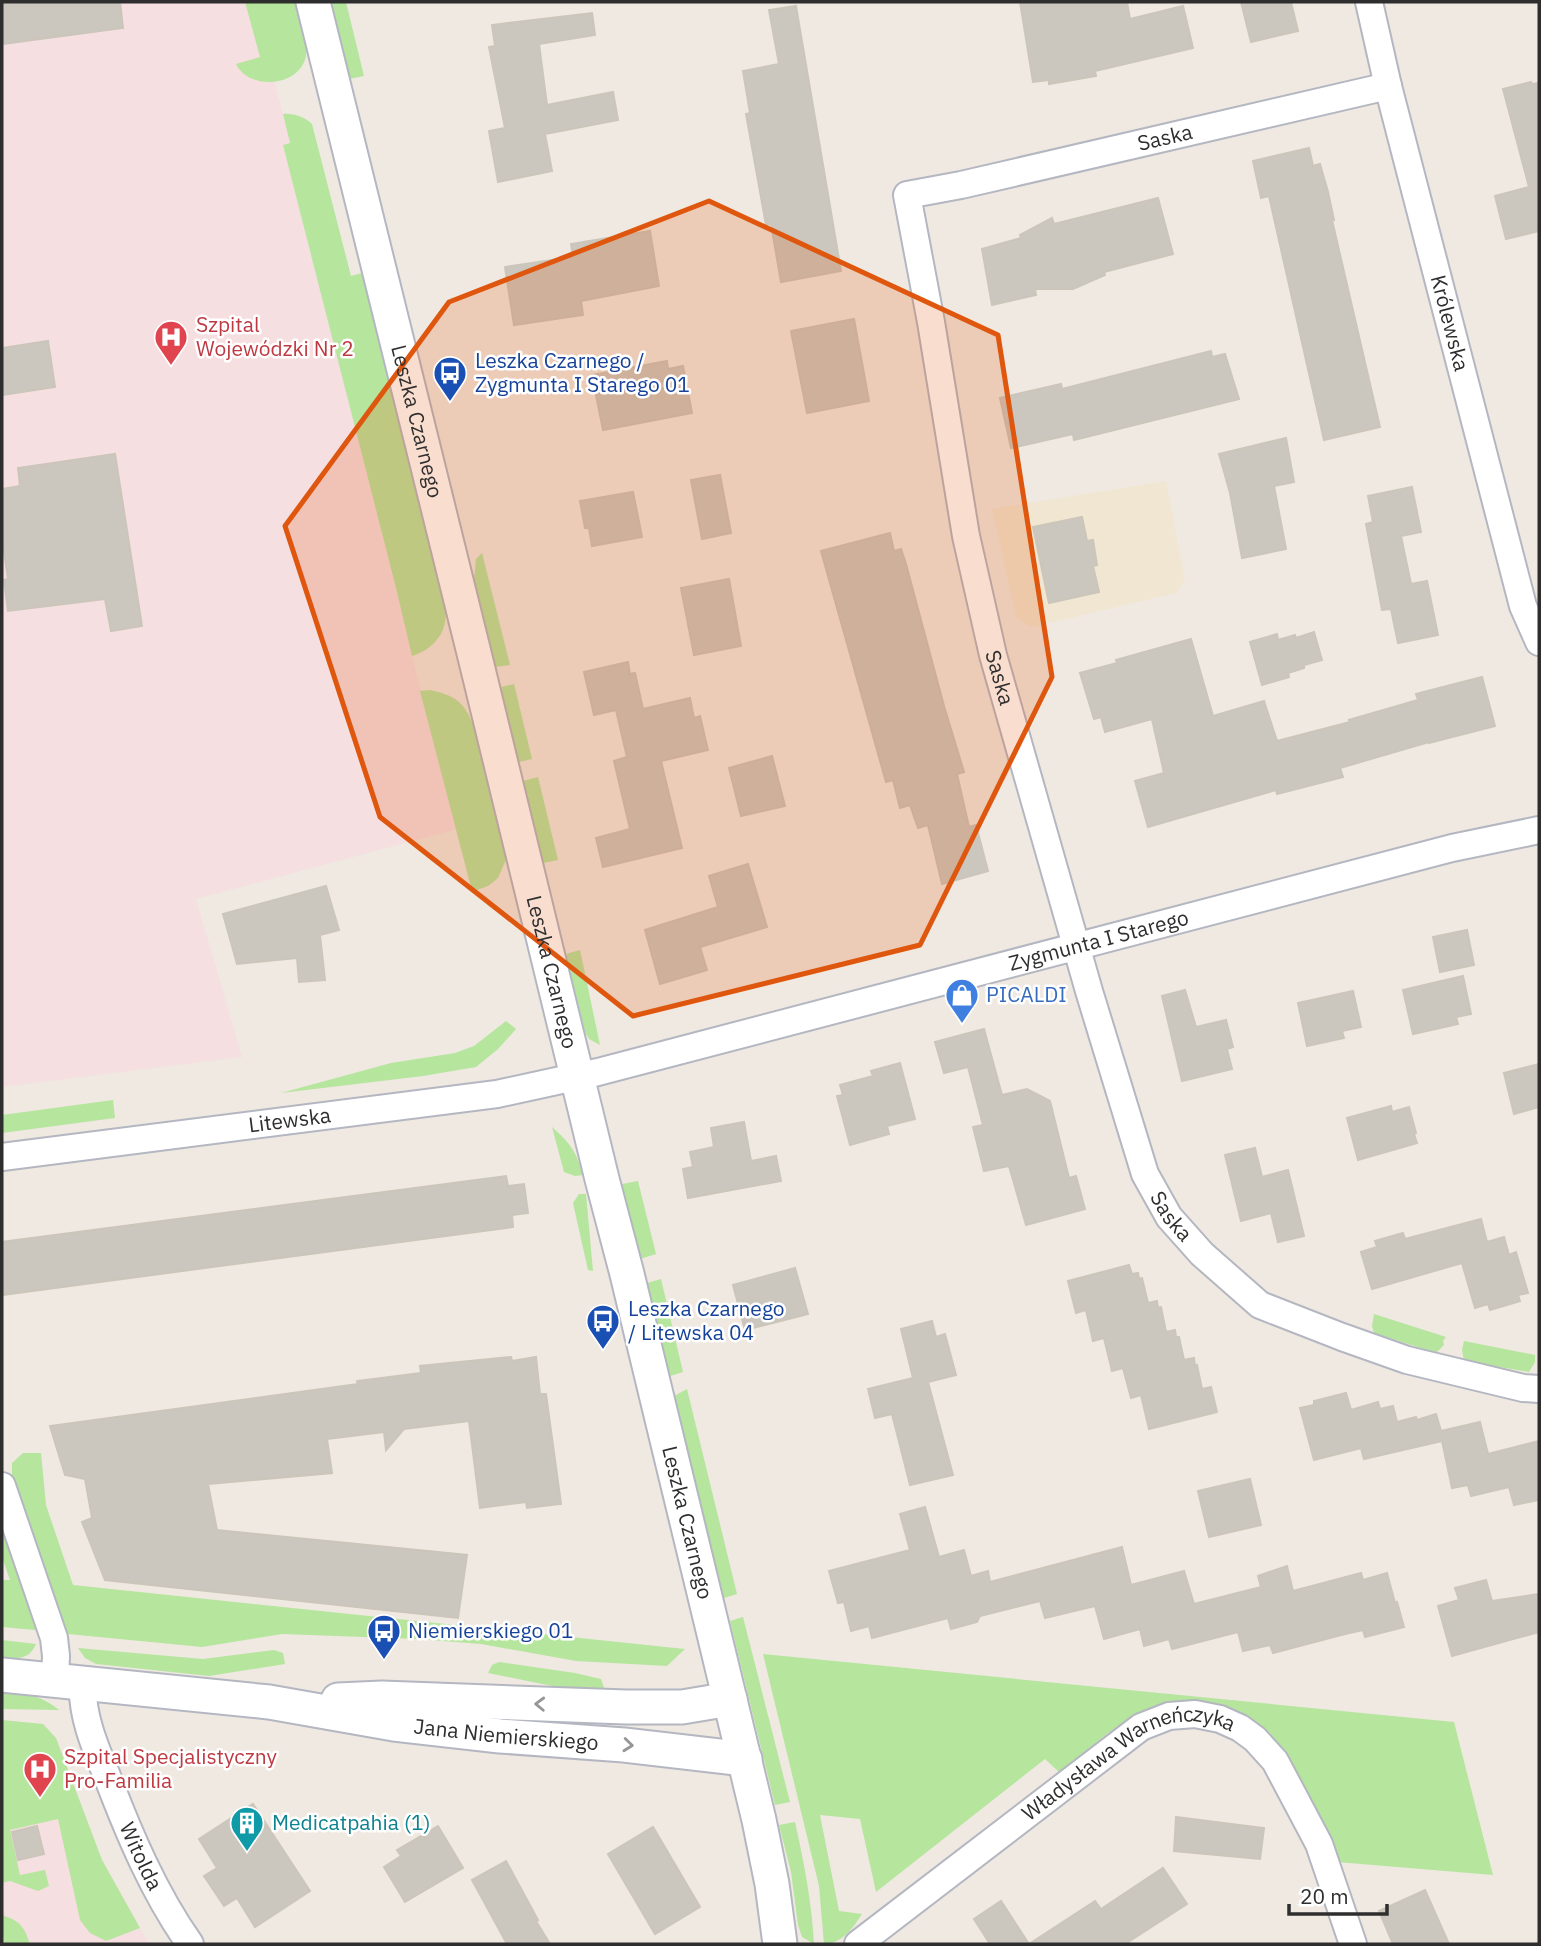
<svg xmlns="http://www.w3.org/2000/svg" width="1541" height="1946" font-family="'IBM Plex Sans',sans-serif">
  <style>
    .education { fill: #f0e6d1 }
    .medical { fill: #f5dfe0 }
    .green { fill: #b6e59e }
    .building { fill: #cbc7bf; stroke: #cbc5ba; stroke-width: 2 }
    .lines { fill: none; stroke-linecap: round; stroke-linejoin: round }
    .minor-casing { stroke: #b4b7c1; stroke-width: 30 }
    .tertiary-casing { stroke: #b4b7c1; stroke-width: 37 }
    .minor { stroke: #fff; stroke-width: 26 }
    .tertiary { stroke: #fff; stroke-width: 33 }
    .oneway { stroke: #969696 }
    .marked { fill: #df570e; fill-opacity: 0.2; stroke: #df570e; stroke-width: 5; stroke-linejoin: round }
    .labels { text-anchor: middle; stroke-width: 5; stroke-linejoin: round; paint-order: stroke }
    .street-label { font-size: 21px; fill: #2e2e2e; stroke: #fff }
    .health-label { font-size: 21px; fill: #be3a42; stroke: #fff; text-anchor: start }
    .transit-label { font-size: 21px; fill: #164399; stroke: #fff; text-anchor: start }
    .shop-label { font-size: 21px; fill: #366cbe; stroke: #fff; text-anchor: start }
    .culture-label { font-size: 21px; fill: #0d838f; stroke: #fff; text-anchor: start }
  </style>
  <rect width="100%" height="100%" fill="#efe9e1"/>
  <!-- education -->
  <path class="education" d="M1166,481L1185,580L1176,593L1032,627L1016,617L992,509Z"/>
  <!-- medical -->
  <g class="medical">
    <path d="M2,2H255L290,143L284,145L396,588L416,673L457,829L196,899L242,1057L2,1087Z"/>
    <path d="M2,1720L43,1724L56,1738L102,1860L149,1944H2Z"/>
  </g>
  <!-- green -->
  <g class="green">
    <path d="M245,2H295C298,16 309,43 306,56C300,87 249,91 236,64L260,57Z"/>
    <path d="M330,2H346L364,76L349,79Z"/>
    <path d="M283,114C293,113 305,117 312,124L351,276L362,273L445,607C449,630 435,649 412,656L396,588L283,145L290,143Z"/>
    <path d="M482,553L510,665L495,667L474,581L476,559Z"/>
    <path d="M514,684L532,759L519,762L501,687Z"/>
    <path d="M430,690C460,696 466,706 476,732L507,857L498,878L488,886L474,891H472L420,691Z"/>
    <path d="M538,777L558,860L543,863L523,781Z"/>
    <path d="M580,950L600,1045L589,1039L585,1032L566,954Z"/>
    <path d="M506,1021L516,1029L498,1049L476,1067L423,1076L281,1093L391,1063L455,1053L474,1046Z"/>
    <path d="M113,1100L115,1118L2,1133V1115Z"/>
    <path d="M552,1127C570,1143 576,1151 583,1175L575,1176L564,1172Z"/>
    <path d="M638,1181L656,1254L640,1259L622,1184Z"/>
    <path d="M579,1194H586L593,1271L588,1270L573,1203Z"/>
    <path d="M661,1279L683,1372L670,1376L647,1283Z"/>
    <path d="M1374,1314L1446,1337L1443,1341L1444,1345L1436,1353L1374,1333L1372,1326Z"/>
    <path d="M1464,1341L1535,1355V1362L1529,1372L1464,1361L1462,1350Z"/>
    <path d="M687,1389L737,1594L724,1598L674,1396Z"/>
    <path d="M23,1453H41L46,1505L73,1585L685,1649L667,1666L576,1661L481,1644L418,1639L282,1634L202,1647L68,1634L8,1480L12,1477V1463Z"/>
    <path d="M2,1524L36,1625L35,1630L2,1627V1580H10L2,1557Z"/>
    <path d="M743,1617L790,1802L775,1805L730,1621Z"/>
    <path d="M2,1640L36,1644C29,1660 17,1659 2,1657Z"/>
    <path d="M78,1648L203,1659L274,1650L283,1653L285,1664L209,1676L96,1664L85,1658Z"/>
    <path d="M763,1654L1454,1722L1493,1875L1337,1862L1298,1778L1270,1733L1245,1719L1176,1706L1146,1711L1108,1733L1059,1772L1045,1759L876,1892L860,1819L820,1815L839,1911L862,1914C852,1929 843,1943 824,1944L819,1886Z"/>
    <path d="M499,1662L575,1673L601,1679L605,1691H577L488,1673L492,1665Z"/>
    <path d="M2,1693C26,1695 40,1694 59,1710L2,1709Z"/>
    <path d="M2,1720L43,1724L56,1738L102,1860L140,1928L106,1941L90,1933L80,1920L58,1819L10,1830L20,1875L45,1870L49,1886L38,1891L10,1881L2,1883Z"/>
    <path d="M795,1822C804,1863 812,1903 814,1944L802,1937L798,1925L791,1872L779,1825Z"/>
    <path d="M2,1915C20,1921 24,1926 30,1944H5L3,1936H2Z"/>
  </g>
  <!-- building -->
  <g class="building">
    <path d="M2,2H120L123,28L2,44Z"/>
    <path d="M1020,2H1127L1130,19L1183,6L1193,48L1095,71L1096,76L1049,84V80L1033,82Z"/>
    <path d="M1241,2H1291L1298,31L1251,42Z"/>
    <path d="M796,6L841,271L781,282L771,224L766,225L746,114L750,113L743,71L779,64L769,10Z"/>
    <path d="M592,13L595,35L539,44L547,105L613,92L618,120L545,134L552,171L498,182L489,131L505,128L489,47L495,46L492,25Z"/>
    <path d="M1531,82L1532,84L1539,83V231L1506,239L1495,196L1529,187L1503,89Z"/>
    <path d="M1309,148L1313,166L1320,164L1328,192L1334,220H1332L1380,427L1324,440L1269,196L1261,198L1253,161Z"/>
    <path d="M1158,198L1173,254L1104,272L1105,275L1073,289H1035L1036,295L992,305L982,249L1021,238L1020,235L1052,218L1054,224Z"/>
    <path d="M650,231L659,286L581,301L583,315L514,325L505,267L573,257L571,244Z"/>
    <path d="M854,319L869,401L807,413L791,331Z"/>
    <path d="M48,341L55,387L2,395V348Z"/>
    <path d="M1211,351L1212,357L1225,354L1239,399L1074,440L1073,434L1011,448L1000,398L1061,384L1062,389Z"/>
    <path d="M667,361L668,369L683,366L692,413L603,430L592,375Z"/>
    <path d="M1286,438L1294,482L1274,486L1286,549L1242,558L1230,493L1219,454Z"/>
    <path d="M115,454L142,626L111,631L105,599L8,611L4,580L8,579L2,538V489L20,486L18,468Z"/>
    <path d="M720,475L731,533L702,539L691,480Z"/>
    <path d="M1412,487L1421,532L1401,536L1411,584L1427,581L1438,635L1398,643L1391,609L1382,610L1366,524L1373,522L1368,496Z"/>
    <path d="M633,492L642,537L592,546L589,528H585L580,501Z"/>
    <path d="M1082,517L1087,541L1093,540L1097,565L1093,566L1099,592L1049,603L1033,527Z"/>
    <path d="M890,533L894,551L901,549L906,564L944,706L964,772L957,774L969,827L976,825L988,871L942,884L928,825L918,828L910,805L900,808L893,780L886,782L821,551Z"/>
    <path d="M729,579L741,646L694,655L681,588Z"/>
    <path d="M1314,632L1322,660L1304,665V668L1288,673L1289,677L1262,685L1250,642L1277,634L1278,640L1295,635L1296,638Z"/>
    <path d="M1191,639L1213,716L1264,701L1277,741L1350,722L1349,720L1418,700L1416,694L1482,677L1495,726L1429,743V742L1340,768L1343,777L1277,794L1276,790L1148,827L1135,781L1164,773L1152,719L1105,732L1101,717L1094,719L1080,673L1117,663L1116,660Z"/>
    <path d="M628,662L630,674L635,673L643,709L690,698L694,718L700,716L708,750L661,761L682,848L603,867L596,838L630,829L614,761L627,757L616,710L594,715L584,672Z"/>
    <path d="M772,756L785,806L741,816L729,768Z"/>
    <path d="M748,864L767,927L700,947L707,970L660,984L645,930L718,907L709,876Z"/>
    <path d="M326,886L339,930L320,935L325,980L299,982L297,958L237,964L223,914Z"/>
    <path d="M1467,930L1474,965L1440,972L1433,937Z"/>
    <path d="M1463,976L1471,1014L1456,1017L1458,1024L1413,1034L1403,990Z"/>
    <path d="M1185,990L1196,1027L1226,1020L1233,1047L1227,1049L1232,1069L1182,1081L1162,996Z"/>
    <path d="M1353,991L1361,1027L1342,1031L1344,1038L1307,1046L1298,1003Z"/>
    <path d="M984,1029L1002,1095L1027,1089L1050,1101L1069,1178L1076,1176L1085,1209L1026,1225L1009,1166L984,1171L973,1127L983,1125L968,1067L944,1073L935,1042Z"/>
    <path d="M900,1063L915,1119L887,1126L889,1134L850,1145L837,1096L843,1095L840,1085L873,1076L871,1071Z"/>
    <path d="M1539,1064V1107L1514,1114L1504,1073Z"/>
    <path d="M1391,1106L1392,1112L1409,1107L1416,1133L1414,1134L1417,1143L1358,1160L1347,1118Z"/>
    <path d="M744,1122L751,1161L776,1156L781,1181L688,1198L683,1169L693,1167L690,1152L714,1147L711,1128Z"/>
    <path d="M1255,1148L1262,1177L1288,1170L1304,1236L1278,1242L1271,1213L1241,1221L1225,1155Z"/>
    <path d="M506,1176L508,1186L524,1184L528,1213L512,1215L513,1227L2,1295V1242Z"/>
    <path d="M1481,1219L1487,1242L1504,1237L1509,1255L1516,1252L1528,1293L1518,1295L1520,1301L1490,1310L1488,1304L1475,1308L1462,1263L1372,1289L1361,1252L1377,1247L1375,1241L1403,1233L1405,1239Z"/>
    <path d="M1129,1265L1132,1274L1138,1273L1139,1279L1142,1278L1148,1303L1157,1301L1158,1308L1161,1307L1166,1332L1175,1330L1176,1337H1179L1184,1360L1194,1358L1195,1366L1197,1365L1202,1389L1211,1387L1217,1412L1149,1429L1141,1395L1131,1398L1123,1368L1112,1371L1104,1338L1093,1341L1086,1310L1076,1313L1068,1281Z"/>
    <path d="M795,1268L808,1314L745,1330L733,1285Z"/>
    <path d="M932,1321L936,1337L945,1334L956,1375L928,1382L953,1475L910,1485L892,1414L875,1418L868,1389L913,1378L901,1329Z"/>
    <path d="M511,1357L512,1361L536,1357L540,1394H546L561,1504L527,1508L526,1502L480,1508L469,1421L404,1429L386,1450L384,1432L327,1439L332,1473L208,1484L217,1530L467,1555L458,1618L105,1580L82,1522L92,1518L85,1479L65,1475L50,1426L358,1384L357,1381L421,1373L420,1366Z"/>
    <path d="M1346,1393L1351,1410L1378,1402L1380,1409L1393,1406L1397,1422L1416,1417L1417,1420L1436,1414L1441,1431L1480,1422L1488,1454L1539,1441V1500L1514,1505L1509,1487L1471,1496L1468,1485L1452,1488L1442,1441L1364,1459L1361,1448L1314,1460L1300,1408L1314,1405V1401Z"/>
    <path d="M1250,1479L1261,1525L1209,1537L1198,1491Z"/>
    <path d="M925,1507L939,1557L964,1550L971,1576L988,1571L990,1582L1122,1547L1131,1585L1184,1571L1194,1604L1261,1587L1258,1576L1287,1566L1293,1591L1361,1573L1363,1580L1387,1573L1395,1603L1397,1602L1404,1627L1365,1637L1363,1630L1345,1634L1273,1653L1270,1645L1243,1651L1238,1632L1172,1649L1169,1639L1144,1646L1140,1629L1104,1639L1095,1606L1045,1618L1040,1601L980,1616L977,1622L951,1629L948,1618L872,1638L869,1626L851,1631L844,1602L838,1603L829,1571L910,1550L900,1514Z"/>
    <path d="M1486,1580L1492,1601L1539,1594V1632L1452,1656L1438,1606L1459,1600L1455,1588Z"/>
    <path d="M253,1804L310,1891L255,1927L237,1898L224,1906L204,1876L217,1868L199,1839Z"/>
    <path d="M1176,1817L1264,1828L1260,1859L1174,1851Z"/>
    <path d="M37,1826L44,1854L18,1860L12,1832Z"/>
    <path d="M438,1826L463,1868L405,1902L384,1867L401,1856L397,1850Z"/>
    <path d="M653,1827L700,1907L655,1934L608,1854Z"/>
    <path d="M506,1861L538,1920L536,1921L550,1944H507L472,1880Z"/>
    <path d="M1163,1868L1187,1904L1125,1944H990L974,1919L1001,1901L1029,1944L1095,1901L1101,1909Z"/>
    <path d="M1425,1890L1449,1944H1393L1379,1911Z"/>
  </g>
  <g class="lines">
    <defs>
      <g id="minor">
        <path id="s1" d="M1369,2L1388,86L1523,606L1539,642"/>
        <path id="s2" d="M1388,86L961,185L907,195L931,322L966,536L993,655L1089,991L1145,1174L1169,1217L1202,1254L1260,1305L1342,1337L1407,1360L1523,1388L1539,1389"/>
        <path id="s3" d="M2,1157L497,1094L598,1072L1452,848L1539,830"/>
        <path d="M2,1486L54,1638L56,1656L55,1680"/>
        <path id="s4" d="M83,1683C81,1714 95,1747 107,1776C129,1834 154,1893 190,1944"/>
        <path id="s5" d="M858,1944L1141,1727L1169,1716L1195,1714L1220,1719L1240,1728L1255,1739L1275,1761L1319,1844L1353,1944"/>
      </g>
      <g id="tertiary">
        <path id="s6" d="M313,2L476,661L602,1179L627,1274L759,1820L772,1884L780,1944"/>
        <path id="s7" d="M2,1675L269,1702L394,1724L500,1736L624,1745L745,1759"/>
        <path d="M338,1700L382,1698L626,1707H682L730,1699"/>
      </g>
    </defs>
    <!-- minor casing -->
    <use href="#minor" class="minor-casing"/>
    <!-- tertiary casing -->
    <use href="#tertiary" class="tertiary-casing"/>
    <!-- minor -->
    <use href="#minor" class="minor"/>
    <!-- tertiary -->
    <use href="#tertiary" class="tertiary"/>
  </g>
  <!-- one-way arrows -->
  <defs><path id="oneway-chevron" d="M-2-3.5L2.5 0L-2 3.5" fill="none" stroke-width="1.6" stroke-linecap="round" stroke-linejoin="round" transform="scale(1.75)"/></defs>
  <g class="oneway">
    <use href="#oneway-chevron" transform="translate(540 1704) rotate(-178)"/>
    <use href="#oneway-chevron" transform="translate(628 1745) rotate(6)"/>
  </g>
  <!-- marked area -->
  <path class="marked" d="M709,201L998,335L1052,677L920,945L633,1016L380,817L285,526L449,302Z"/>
  <!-- icons -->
  <defs>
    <symbol id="hospital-pin" viewBox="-11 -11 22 30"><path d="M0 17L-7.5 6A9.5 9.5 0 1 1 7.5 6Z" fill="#e0444e" stroke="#fff"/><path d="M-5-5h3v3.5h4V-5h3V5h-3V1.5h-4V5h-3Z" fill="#fff"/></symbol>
    <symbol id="bus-pin" viewBox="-11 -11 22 30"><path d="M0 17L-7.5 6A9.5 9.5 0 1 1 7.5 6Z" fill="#1a4fb4" stroke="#fff"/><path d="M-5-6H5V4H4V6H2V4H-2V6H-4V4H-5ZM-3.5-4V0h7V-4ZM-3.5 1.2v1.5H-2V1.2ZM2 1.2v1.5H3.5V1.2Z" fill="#fff"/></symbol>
    <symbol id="shop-pin" viewBox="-11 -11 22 30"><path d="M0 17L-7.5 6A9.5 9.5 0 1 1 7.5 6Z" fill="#3f7fe0" stroke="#fff"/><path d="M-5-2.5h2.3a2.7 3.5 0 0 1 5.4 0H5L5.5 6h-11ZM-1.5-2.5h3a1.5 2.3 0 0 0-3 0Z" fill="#fff"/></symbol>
    <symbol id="building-pin" viewBox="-11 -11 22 30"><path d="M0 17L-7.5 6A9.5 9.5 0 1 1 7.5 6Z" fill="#0f9aa8" stroke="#fff"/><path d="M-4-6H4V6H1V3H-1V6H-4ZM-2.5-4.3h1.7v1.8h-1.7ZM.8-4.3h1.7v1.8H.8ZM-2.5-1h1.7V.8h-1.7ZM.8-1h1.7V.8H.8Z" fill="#fff"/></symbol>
  </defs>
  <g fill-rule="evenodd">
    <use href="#hospital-pin" x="152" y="318" width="38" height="52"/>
    <use href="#bus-pin" x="431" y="354" width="38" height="52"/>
    <use href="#shop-pin" x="943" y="976" width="38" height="52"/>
    <use href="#bus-pin" x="584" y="1302" width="38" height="52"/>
    <use href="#bus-pin" x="365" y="1612" width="38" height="52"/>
    <use href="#hospital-pin" x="21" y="1750" width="38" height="52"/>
    <use href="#building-pin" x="228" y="1804" width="38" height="52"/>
  </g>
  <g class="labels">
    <!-- street labels -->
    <g class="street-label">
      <text transform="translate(1165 138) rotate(-13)" y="7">Saska</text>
      <text dy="7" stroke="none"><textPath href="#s1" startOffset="331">Królewska</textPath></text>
      <text dy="7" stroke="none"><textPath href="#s6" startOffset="432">Leszka Czarnego</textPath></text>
      <text dy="7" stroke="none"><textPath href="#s2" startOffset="985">Saska</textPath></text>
      <text dy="7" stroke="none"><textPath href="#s3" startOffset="1120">Zygmunta I Starego</textPath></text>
      <text dy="7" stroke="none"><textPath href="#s6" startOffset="999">Leszka Czarnego</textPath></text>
      <text dy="7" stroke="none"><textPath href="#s3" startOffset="290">Litewska</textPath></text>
      <text dy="7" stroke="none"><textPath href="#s2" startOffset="1552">Saska</textPath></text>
      <text dy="7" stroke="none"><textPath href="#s6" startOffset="1566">Leszka Czarnego</textPath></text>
      <text dy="7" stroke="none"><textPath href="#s7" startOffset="508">Jana Niemierskiego</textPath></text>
      <text dy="7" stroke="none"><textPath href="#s5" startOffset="332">Władysława Warneńczyka</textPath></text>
      <text dy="7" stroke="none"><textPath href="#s4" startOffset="184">Witolda</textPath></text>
    </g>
    <!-- health labels -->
    <g class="health-label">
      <text x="196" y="332">Szpital<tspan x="196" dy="24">Wojewódzki Nr 2</tspan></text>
      <text x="64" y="1764">Szpital Specjalistyczny<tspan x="64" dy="24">Pro-Familia</tspan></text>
    </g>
    <!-- transit labels -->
    <g class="transit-label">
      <text x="475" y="368">Leszka Czarnego /<tspan x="475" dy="24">Zygmunta I Starego 01</tspan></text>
      <text x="628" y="1316">Leszka Czarnego<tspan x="628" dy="24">/ Litewska 04</tspan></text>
      <text x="408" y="1638">Niemierskiego 01</text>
    </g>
    <!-- shop labels -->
    <g class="shop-label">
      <text x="986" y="1002">PICALDI</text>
    </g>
    <!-- culture labels -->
    <g class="culture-label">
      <text x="272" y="1830">Medicatpahia (1)</text>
    </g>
  </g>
  <!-- border -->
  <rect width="1541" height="1946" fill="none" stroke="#2e2e2e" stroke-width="7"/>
  <!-- scale -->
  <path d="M1289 1904v10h98v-10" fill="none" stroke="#2e2e2e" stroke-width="3.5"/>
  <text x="1300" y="1904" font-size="21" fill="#2e2e2e" stroke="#ffffff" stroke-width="5" paint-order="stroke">20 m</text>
</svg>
